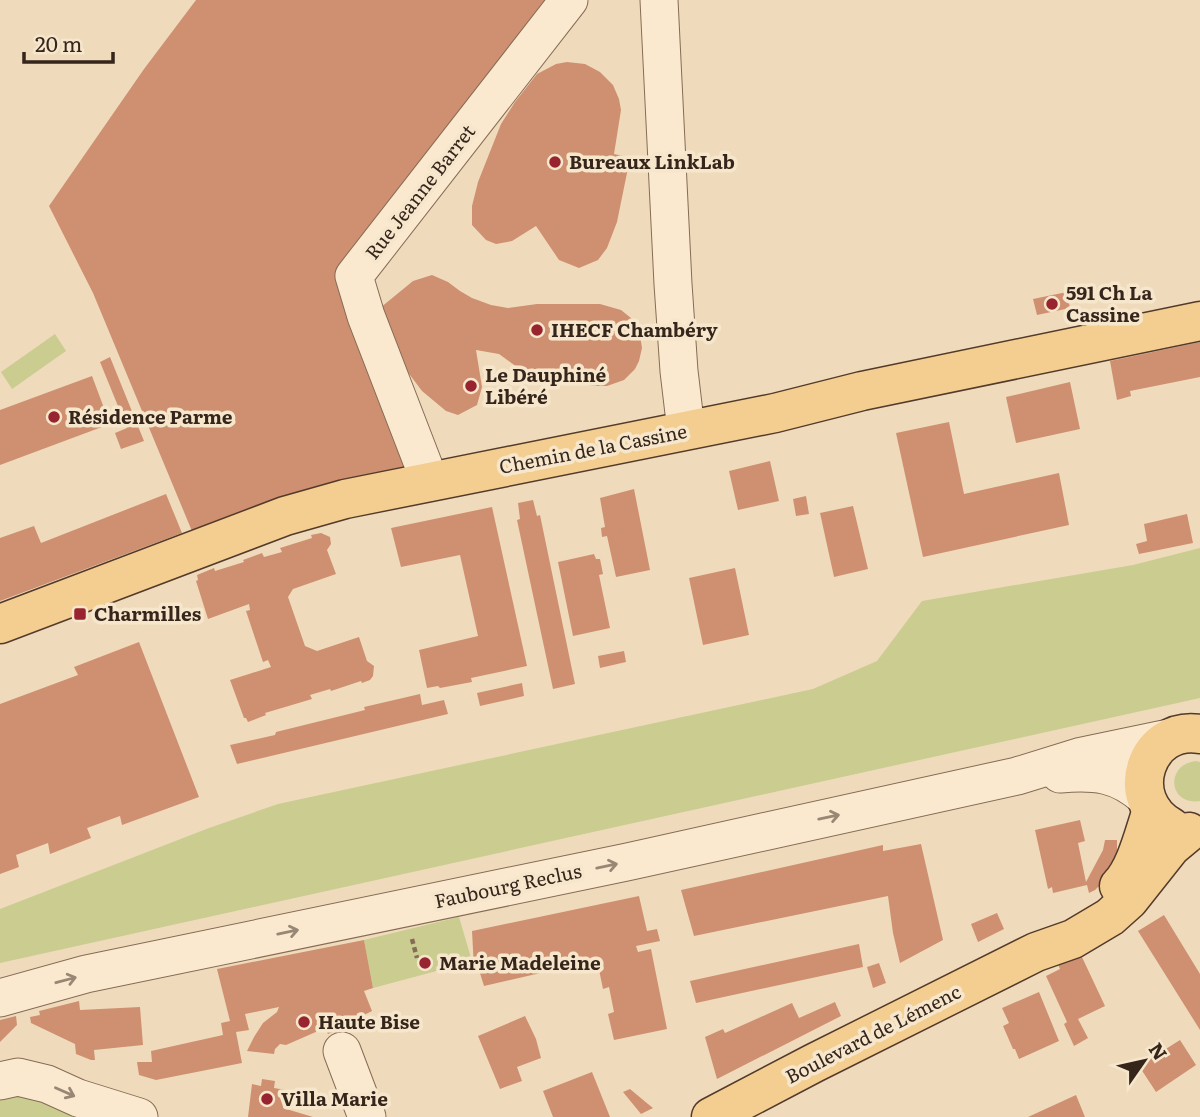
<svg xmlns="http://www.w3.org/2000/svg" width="1200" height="1117" font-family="Literata,serif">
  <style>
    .green { fill: #cacc90 }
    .building { fill: #ce9070 }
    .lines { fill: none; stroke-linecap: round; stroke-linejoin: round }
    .minor-casing { stroke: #866b55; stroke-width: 39 }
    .major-casing { stroke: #533a2a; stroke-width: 41 }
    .path { stroke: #866b55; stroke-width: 4.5; stroke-dasharray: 5 3.5; stroke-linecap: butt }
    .minor { stroke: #fae9cf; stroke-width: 37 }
    .major { stroke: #f4ce91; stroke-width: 38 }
    .oneway { stroke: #988775 }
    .poi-dot { fill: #97242e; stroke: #f6e6cc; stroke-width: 2.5 }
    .labels { text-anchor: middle; stroke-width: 7; stroke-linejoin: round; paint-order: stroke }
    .poi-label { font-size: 19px; font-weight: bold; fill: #35251b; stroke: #f6e6cc; text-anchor: start }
    .street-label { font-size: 19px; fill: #35251b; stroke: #f6e6cc }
  </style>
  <rect width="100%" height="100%" fill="#efdbbc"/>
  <!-- green -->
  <g class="green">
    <path d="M55,334L66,351L12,389L1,372Z"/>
    <path d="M1200,548V698L0,963V909L209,828L278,804L813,689L877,661L922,601L1133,565Z"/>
    <path d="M1196,761L1200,762V801C1169,806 1164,765 1196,761Z"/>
    <path d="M459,917L474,968L470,970L467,966L459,965L373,988L364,940Z"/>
    <path d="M5,1089L106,1117H0V1092Z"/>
  </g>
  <!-- building -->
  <g class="building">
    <path d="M196,0H559L341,282L416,472L194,536L93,293L49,206L144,69Z"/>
    <path d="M567,62L585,64L600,72L613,85L619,99L621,110L614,154L623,156L628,168L617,222L607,248L598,260L579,268L559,260L536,226L512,241L496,244L486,240L472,225V206L478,182L501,124L515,102L537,74L556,64Z"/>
    <path d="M432,275L448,282L460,291L472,298L491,305L508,308L537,304H600L621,310L631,318L637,326L640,335L642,348L639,361L635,369L624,380L607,386H596L571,383L546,378L517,367L499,354L476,350L482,387L477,405L458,415L446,411L422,391L410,375L382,335L380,308L413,281Z"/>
    <path d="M1067,292L1070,308L1037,315L1033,299Z"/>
    <path d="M1200,342V377L1130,391L1131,396L1117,400L1110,361Z"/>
    <path d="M110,357L144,441L121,449L115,433L127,428L100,362Z"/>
    <path d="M92,376L110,424L0,465V410Z"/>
    <path d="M1070,382L1080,429L1016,443L1006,397Z"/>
    <path d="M949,422L964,494L1059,473L1069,525L923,557L896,433Z"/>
    <path d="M770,461L779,501L738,510L729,471Z"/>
    <path d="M634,489L650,570L616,577L607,536L602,537L601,528L605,527L600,498Z"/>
    <path d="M166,494L182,533L0,601V538L34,526L41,543Z"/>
    <path d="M806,496L809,514L796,516L793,499Z"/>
    <path d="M533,500L537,516L540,515L575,684L553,689L517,520L520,519L518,503Z"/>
    <path d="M853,506L868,569L834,577L820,513Z"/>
    <path d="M492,507L527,666L471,678L472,682L440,688L438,686L427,688L419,650L478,636L460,555L401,567L391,528Z"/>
    <path d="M1187,514L1193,543L1139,554L1136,544L1147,541L1144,524Z"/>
    <path d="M321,533L330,537L331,544L327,550L336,574L293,589L288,597L305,646L317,651L359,637L367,661L374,666L373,676L370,680L362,683L361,681L331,691L330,689L310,695L312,699L265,713L266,715L248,722L246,718H244L230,680L271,667L268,660L263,662L246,611L250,610L249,604L208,619L196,581L198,580L197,575L214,568L215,571L244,562L243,560L262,553L264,557L282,552L280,548L312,538L311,535Z"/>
    <path d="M594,554L596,559H600L603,574L599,575L610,628L573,636L558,562Z"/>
    <path d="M735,568L749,635L703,645L689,578Z"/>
    <path d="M139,642L199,797L122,825L120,816L87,828L91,838L50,854L48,843L16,855L19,867L0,874V704L78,675L74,667Z"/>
    <path d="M624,651L626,662L600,668L598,656Z"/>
    <path d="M522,683L524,696L480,706L477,693Z"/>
    <path d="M420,694L422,705L444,700L448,714L237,764L230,745L275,735L276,732L365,710L364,707Z"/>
    <path d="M1080,820L1085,841L1078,843L1086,882L1103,850L1105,840H1117V855L1108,877L1095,890L1089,893L1087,885L1053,893L1052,887L1048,889L1035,830Z"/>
    <path d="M921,844L943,940L900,963L893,933L888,896L694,936L681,890L883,845V851Z"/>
    <path d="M639,896L647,931L657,929L660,941L636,946L638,952L651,949L667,1029L614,1040L608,1014L614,1012L609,987L603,989L597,960L484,986L479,970L474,968L472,931Z"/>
    <path d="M997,913L1004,929L978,942L971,924Z"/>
    <path d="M1164,915L1200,974V1030L1138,931Z"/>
    <path d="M364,940L373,988L364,991L372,1011L354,1020L352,1017L338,1023L340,1029L328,1034L325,1028L286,1045L280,1044L275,1049L274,1054L247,1051L254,1037L263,1023L277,1012L279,1007L245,1014L249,1030L236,1032L242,1063L156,1080L139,1075L137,1062H152L151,1051L223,1035L221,1023L230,1021L217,969Z"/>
    <path d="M859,944L863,967L696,1003L690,981Z"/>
    <path d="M1081,955L1105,1006L1078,1019L1088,1038L1074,1046L1064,1024L1067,1022L1046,976L1060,969L1058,964Z"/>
    <path d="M879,963L886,983L873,988L867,967Z"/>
    <path d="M1039,992L1059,1041L1019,1059L1015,1049H1013L1003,1026L1009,1023L1002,1008Z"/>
    <path d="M79,1001L80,1010L140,1007L143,1045L94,1050L95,1060H91L76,1054L75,1044L31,1023L30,1017L40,1015L39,1011Z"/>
    <path d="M835,1002L841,1016L717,1079L705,1037L723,1029L725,1033L792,1003L799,1018Z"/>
    <path d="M16,1016L17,1025L0,1042V1020Z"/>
    <path d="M525,1016L536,1039L541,1058L517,1067L522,1081L500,1089L478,1036Z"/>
    <path d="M1180,1040L1196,1065L1156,1092L1139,1066Z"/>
    <path d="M592,1072L610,1117H553L543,1091Z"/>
    <path d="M262,1079L275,1081L274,1088L286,1090L283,1108L313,1117H248L252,1084L261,1086Z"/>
    <path d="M630,1089L648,1104L653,1108L641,1114L623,1092Z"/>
    <path d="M1076,1095L1085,1117H1028Z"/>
  </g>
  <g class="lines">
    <defs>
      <g id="minor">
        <path d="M659,0L673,284L679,371L686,430"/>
        <path d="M430,482L366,316L354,276L569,0"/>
        <path d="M1060,774C1095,771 1118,773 1145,797"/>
        <path d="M0,998L86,974L627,862L1017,776L1082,756L1173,737"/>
        <path d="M342,1051L367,1117"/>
        <path d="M0,1081L18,1077L47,1084L78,1098L139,1117"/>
      </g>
      <g id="major">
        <path d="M0,624L285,516L345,499L775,413L862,391L1200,321"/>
        <path d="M1171,827C1121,799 1146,725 1200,734"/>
        <path d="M1119,886C1136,869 1144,833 1152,810"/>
        <path d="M711,1117L814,1063L1036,952L1073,939L1110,917L1129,900L1171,847L1189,832"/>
      </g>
    </defs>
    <!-- minor casing -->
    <use href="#minor" class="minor-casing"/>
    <!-- major casing -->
    <use href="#major" class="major-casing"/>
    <!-- path -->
    <path class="path" d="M412,939L417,958"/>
    <!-- minor -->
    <use href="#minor" class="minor"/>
    <!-- major -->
    <use href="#major" class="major"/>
  </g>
  <!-- one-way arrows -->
  <defs><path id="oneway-shaft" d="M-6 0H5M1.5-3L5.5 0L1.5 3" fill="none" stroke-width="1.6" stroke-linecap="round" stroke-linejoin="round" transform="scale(1.75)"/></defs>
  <g class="oneway">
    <use href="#oneway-shaft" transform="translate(829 817) rotate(-12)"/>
    <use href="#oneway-shaft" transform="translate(607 866) rotate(-12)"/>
    <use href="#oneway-shaft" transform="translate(288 932) rotate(-12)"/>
    <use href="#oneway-shaft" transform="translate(66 980) rotate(-15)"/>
    <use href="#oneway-shaft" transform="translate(65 1092) rotate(24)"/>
  </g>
  <!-- markers -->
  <g class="poi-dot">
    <circle cx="555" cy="162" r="7"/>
    <circle cx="1052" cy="304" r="7"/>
    <circle cx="537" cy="330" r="7"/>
    <circle cx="471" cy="386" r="7"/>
    <circle cx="54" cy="417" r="7"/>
    <rect x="73" y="607" width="14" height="14" rx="3.5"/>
    <circle cx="425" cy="963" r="7"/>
    <circle cx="304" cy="1022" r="7"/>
    <circle cx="267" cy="1099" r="7"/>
  </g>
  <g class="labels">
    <!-- poi labels -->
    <g class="poi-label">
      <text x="569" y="169">Bureaux LinkLab</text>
      <text x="1066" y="300">591 Ch La<tspan x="1066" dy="22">Cassine</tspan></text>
      <text x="551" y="337">IHECF Chambéry</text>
      <text x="485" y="382">Le Dauphiné<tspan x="485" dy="22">Libéré</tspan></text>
      <text x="68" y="424">Résidence Parme</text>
      <text x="94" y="621">Charmilles</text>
      <text x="439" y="970">Marie Madeleine</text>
      <text x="318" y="1029">Haute Bise</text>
      <text x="281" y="1106">Villa Marie</text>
    </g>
    <!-- street labels -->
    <g class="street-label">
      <text transform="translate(420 192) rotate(-52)" y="7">Rue Jeanne Barret</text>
      <text transform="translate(593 449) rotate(-11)" y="7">Chemin de la Cassine</text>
      <text transform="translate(508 886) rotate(-12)" y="7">Faubourg Reclus</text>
      <text transform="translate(873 1034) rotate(-27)" y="7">Boulevard de Lémenc</text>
    </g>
  </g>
  <!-- north arrow -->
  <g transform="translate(1144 1061) rotate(56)" stroke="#f6e6cc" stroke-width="5" paint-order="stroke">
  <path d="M0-5L12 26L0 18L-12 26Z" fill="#35251b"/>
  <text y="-10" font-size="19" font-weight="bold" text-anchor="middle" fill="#35251b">N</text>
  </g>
  <!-- scale -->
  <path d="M24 52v10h89v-10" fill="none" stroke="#35251b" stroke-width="3.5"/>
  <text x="35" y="52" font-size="21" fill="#35251b" stroke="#f6e6cc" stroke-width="5" paint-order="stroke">20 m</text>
</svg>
